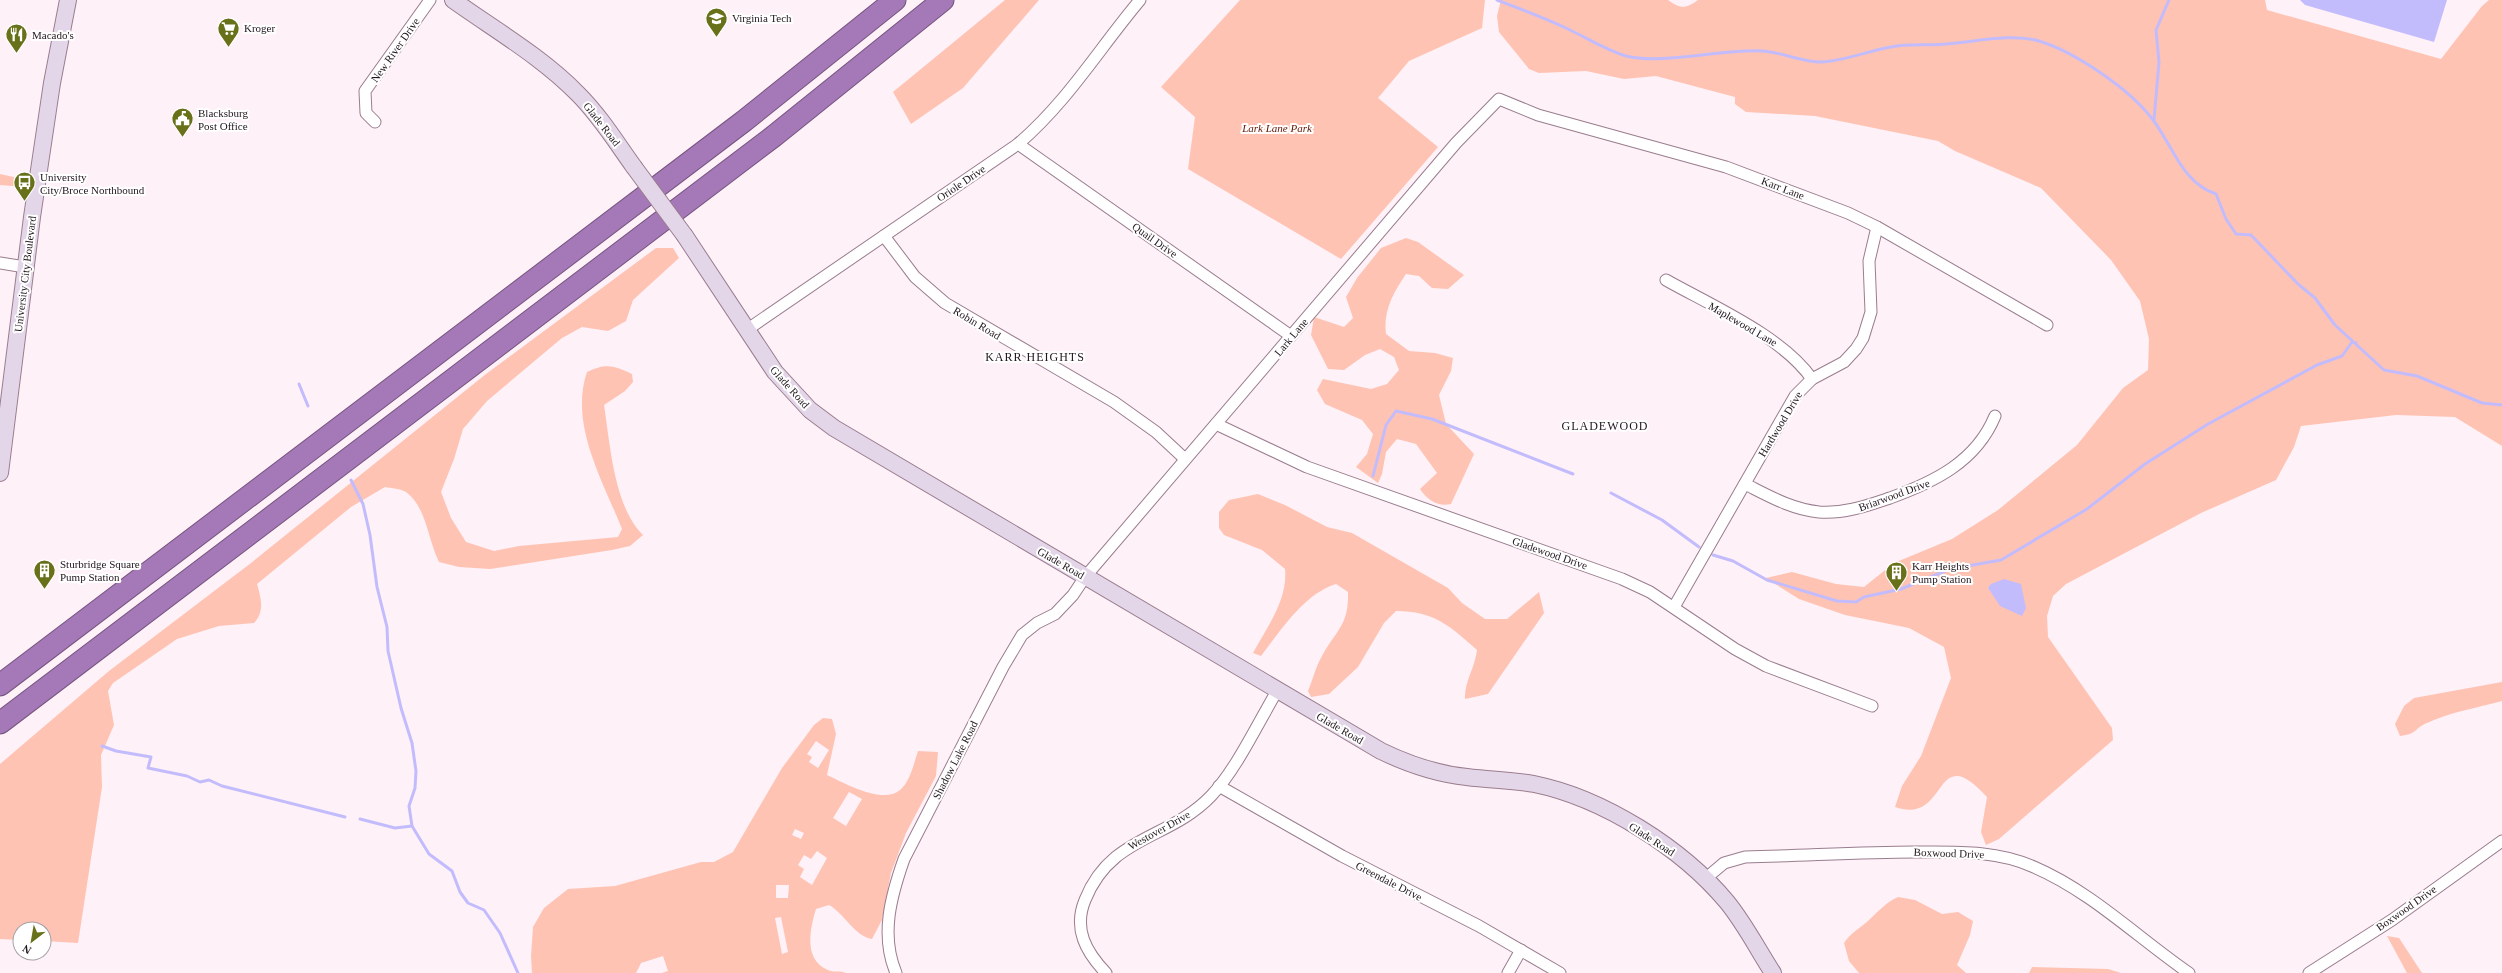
<svg xmlns="http://www.w3.org/2000/svg" width="2502" height="973" font-family="Georgia,serif">
  <style>
    .green { fill: #ffc3b3; fill-rule: evenodd }
    .water { fill: #c3bcfc }
    .lines { fill: none; stroke-linecap: round; stroke-linejoin: round }
    .stream { stroke: #c3bcfc; stroke-width: 3 }
    .street-casing { stroke: #9a7d8e; stroke-width: 13 }
    .secondary-casing { stroke: #9a7d8e; stroke-width: 18 }
    .highway-casing { stroke: #765580; stroke-width: 23 }
    .street { stroke: #fff; stroke-width: 11 }
    .secondary { stroke: #e4d6e9; stroke-width: 16 }
    .highway { stroke: #a578b7; stroke-width: 21 }
    .secondary-bridge-casing { stroke: #9a7d8e; stroke-width: 18; stroke-linecap: butt }
    .secondary-bridge { stroke: #e4d6e9; stroke-width: 16 }
    .labels { text-anchor: middle; stroke-width: 4; stroke-linejoin: round; paint-order: stroke }
    .poi-label { font-size: 11px; fill: #20151b; stroke: #fff; text-anchor: start }
    .street-label { font-size: 11px; fill: #20151b; stroke: #fff }
    .park-label { font-size: 11px; font-style: italic; fill: #611400; stroke: #fff }
    .neighbourhood-label { font-size: 12px; letter-spacing: 1px; fill: #20151b; stroke: #fff }
  </style>
  <rect width="100%" height="100%" fill="#fef1f8"/>
  <!-- green -->
  <g class="green">
    <path d="M1005,0H1039L963,88L911,124L893,92Z"/>
    <path d="M1240,0H1485L1482,28L1409,61L1378,98L1438,147L1341,259L1188,169L1195,117L1161,87Z"/>
    <path d="M1501,0H1668C1680,9 1686,9 1698,0H2265L2267,10L2441,59L2482,6L2489,0H2502V446L2455,417L2396,415L2301,426L2294,447L2276,480L2201,513L2066,584L2053,596L2047,616L2048,637L2112,728L2113,740L1999,839L1986,845L1981,832L1987,797C1932,737 1950,826 1895,807L1902,786L1921,756L1951,678L1944,647L1909,628L1845,615L1799,599L1766,578L1792,572L1836,584L1864,587L1894,563L1952,539L1998,510L2077,445L2123,388L2148,370L2149,339L2140,301L2111,260L2041,188L1955,151L1938,141L1815,116L1746,112L1735,104V97L1656,76L1624,79L1586,71L1539,73L1529,69L1499,32L1497,16Z"/>
    <path d="M0,174L27,180L25,187L0,185Z"/>
    <path d="M1406,238L1418,242L1464,275L1448,289L1432,288L1419,276L1406,274C1393,293 1383,311 1386,334L1409,351L1435,353L1453,358L1451,371L1439,395L1446,424L1474,454L1451,504C1438,507 1427,500 1420,489L1437,473L1416,444L1397,439L1386,452L1382,474L1378,483L1356,467L1367,454L1373,434L1362,420L1325,404L1317,390L1323,379L1371,389L1387,384L1399,370L1394,357L1380,349L1365,355L1344,370L1328,369L1311,335L1314,317L1344,327L1353,318L1346,297L1357,278L1381,248Z"/>
    <path d="M656,248H673L679,258L633,300L626,321L608,331L582,327L562,338L487,401L463,429L454,459L441,492L451,518L466,542L494,551L519,546L618,537L622,529C603,481 569,424 587,372C605,363 614,365 632,374L633,382L625,391L604,405C610,443 614,507 643,535L630,546L612,550L490,569L459,567L439,562C428,540 426,506 406,492C401,489 391,488 385,487L351,507L257,584C261,598 265,611 254,623L219,626L177,639L113,683L108,691L114,725L101,755L102,787L78,943L44,941V929H20V940L0,939V764L109,671L251,563L486,374Z"/>
    <path d="M1258,494L1285,505L1327,527L1352,533L1448,588L1462,603L1485,619H1507L1539,592L1544,613L1488,694L1465,699C1464,682 1475,668 1477,650C1450,626 1434,611 1396,611L1384,623L1358,667L1329,694L1311,697L1308,691C1313,679 1316,666 1322,656C1336,630 1349,626 1348,592L1336,584C1304,594 1281,630 1261,656L1253,653C1267,627 1288,600 1285,569L1262,550L1224,535L1219,528V512L1229,500Z"/>
    <path d="M2502,682V701C2477,708 2450,712 2427,723C2413,729 2418,734 2400,736L2395,724L2404,706L2414,698Z"/>
    <path d="M823,718L832,719L836,734L827,775C844,783 883,805 900,790C910,782 914,763 918,751L938,752L936,776L906,833L891,873L882,920L872,939C854,936 845,914 829,905L816,909C810,929 803,960 828,970C833,973 840,970 846,973H662L668,971L663,956L641,963L636,973H532L531,956L533,927L544,908L568,889L615,886L701,862H714L733,852L782,768L814,725ZM816,741L829,750L818,768L809,762L812,757L807,754ZM849,792L862,799L846,826L833,818ZM795,829L804,833L801,839L792,835ZM817,851L827,858L812,885L800,877L804,869L798,865L804,855L811,859ZM776,885H789L788,898H776ZM781,917L788,952L782,954L775,918Z"/>
    <path d="M1898,897L1915,900L1942,914L1958,912L1973,921L1970,935L1957,965L1966,973H1859L1849,961L1844,943C1851,932 1861,928 1870,919C1880,910 1885,903 1898,897Z"/>
    <path d="M2387,936L2399,938L2422,973H2407Z"/>
    <path d="M2032,967L2108,969L2121,973H2029Z"/>
  </g>
  <!-- water -->
  <g class="water">
    <path d="M2300,0H2447L2434,42L2305,5Z"/>
    <path d="M2004,579L2021,584L2026,608L2022,616L2000,606L1988,588L1991,584Z"/>
  </g>
  <g class="lines">
    <!-- stream -->
    <g class="stream">
      <path d="M1497,0C1521,9 1545,18 1568,29C1587,38 1606,50 1626,56C1663,65 1720,49 1762,51C1781,52 1802,62 1821,62C1845,61 1867,51 1891,47C1909,43 1929,46 1947,44C1975,42 2011,33 2039,41C2075,52 2130,89 2153,120C2173,146 2182,183 2216,194L2226,219L2236,234L2251,235L2298,284L2315,298L2335,325L2384,370L2417,376L2482,403L2502,405"/>
      <path d="M2154,120L2159,62L2156,30L2169,0"/>
      <path d="M299,384L308,406"/>
      <path d="M1373,476L1386,425L1396,411L1432,419L1573,474"/>
      <path d="M351,480L363,504L370,535L377,587L387,627L388,651L401,708L412,743L416,771L415,788L409,806L412,826L429,854L452,871L460,892L468,903L484,910L500,933L518,973"/>
      <path d="M1611,493L1662,520L1699,547"/>
      <path d="M1713,555L1733,561L1767,580L1837,601L1856,602L1864,597L1901,589L1950,569L2001,560L2087,509L2145,464L2208,424L2317,365L2342,356L2352,342L2356,343"/>
      <path d="M102,746L116,751L151,757L148,768L187,776L200,782L209,780L222,786L345,817"/>
      <path d="M360,819L395,828L412,826"/>
    </g>
    <defs>
      <g id="street">
        <path d="M375,122L366,113L365,91L430,0"/>
        <path d="M1018,144L1291,336"/>
        <path d="M884,236L915,277L945,303L1114,402L1156,432L1185,459"/>
        <path d="M0,263L25,267"/>
        <path d="M1666,280C1712,306 1782,336 1812,379"/>
        <path d="M748,329L1018,144C1068,101 1098,50 1140,0"/>
        <path d="M1216,424L1307,467L1622,579L1650,592L1735,649L1766,666L1872,706"/>
        <path d="M1745,484C1769,496 1791,509 1819,512C1844,514 1866,506 1890,498C1934,482 1976,462 1995,416"/>
        <path d="M1674,607L1795,396L1812,379L1844,362L1856,349L1863,338L1871,312L1869,261L1877,227"/>
        <path d="M1219,786L1342,856L1479,926L1560,973"/>
        <path d="M1705,879L1724,863L1745,857C1802,856 1858,852 1915,852C1956,852 1996,850 2034,867C2092,892 2138,938 2189,973"/>
        <path d="M896,973C880,935 891,896 904,859L1003,667L1022,635L1037,623L1055,614L1073,595L1085,577L1456,143L1499,99L1538,115L1726,167L1848,213L1877,227L2047,325"/>
        <path d="M1106,973C1086,952 1073,929 1085,900C1111,835 1169,840 1211,796C1236,770 1258,723 1277,691"/>
        <path d="M1508,973L1521,950"/>
        <path d="M2309,973L2392,920L2502,841"/>
      </g>
      <g id="secondary">
        <path d="M453,0C495,30 542,57 578,94C600,116 616,142 634,167"/>
        <path d="M685,236L775,372L810,410L834,428L1381,751C1408,764 1437,774 1467,777C1489,780 1512,780 1534,784C1603,798 1682,848 1727,902C1745,924 1758,950 1773,973"/>
        <path d="M0,473L32,217L52,83L68,0"/>
      </g>
      <g id="highway">
        <path d="M0,685L744,121L895,0"/>
        <path d="M0,723L774,136L943,0"/>
      </g>
    </defs>
    <!-- street casing -->
    <use href="#street" class="street-casing"/>
    <!-- secondary casing -->
    <use href="#secondary" class="secondary-casing"/>
    <!-- highway casing -->
    <use href="#highway" class="highway-casing"/>
    <!-- street -->
    <use href="#street" class="street"/>
    <!-- secondary -->
    <use href="#secondary" class="secondary"/>
    <!-- highway -->
    <use href="#highway" class="highway"/>
    <defs>
      <path id="secondary-bridge" d="M634,167L685,236"/>
    </defs>
    <!-- secondary-bridge casing -->
    <use href="#secondary-bridge" class="secondary-bridge-casing"/>
    <!-- secondary-bridge -->
    <use href="#secondary-bridge" class="secondary-bridge"/>
  </g>
  <!-- icons -->
  <defs>
    <symbol id="university-pin" viewBox="-11 -11 22 30"><path d="M0 17L-7.5 6A9.5 9.5 0 1 1 7.5 6Z" fill="#68711a" stroke="#fff"/><path d="M0-5L7-2L0 1L-7-2ZM-4 1L0 2.5L4 1V4Q0 6-4 4Z" fill="#fff"/></symbol>
    <symbol id="supermarket-pin" viewBox="-11 -11 22 30"><path d="M0 17L-7.5 6A9.5 9.5 0 1 1 7.5 6Z" fill="#68711a" stroke="#fff"/><path d="M-6-5.5h2.5l.6 2H6L4.5 2H-2.5L-4.4-4H-6ZM-1.5 3.2a1.3 1.3 0 1 0 .1 0ZM3 3.2a1.3 1.3 0 1 0 .1 0Z" fill="#fff"/></symbol>
    <symbol id="restaurant-pin" viewBox="-11 -11 22 30"><path d="M0 17L-7.5 6A9.5 9.5 0 1 1 7.5 6Z" fill="#68711a" stroke="#fff"/><path d="M-5-6h1v4h1v-4h1v4h1v-4h1v5L-1.5 .5V6h-2V.5L-5-1ZM5-6V6H3V1.5H1.5Q1.5-4 5-6Z" fill="#fff"/></symbol>
    <symbol id="civic-pin" viewBox="-11 -11 22 30"><path d="M0 17L-7.5 6A9.5 9.5 0 1 1 7.5 6Z" fill="#68711a" stroke="#fff"/><path d="M-.6-6.5H3V-4.5H.6V-3L4-1V1h2V6H-6V1h2V-1L-.6-3ZM-1.2 2.5V6h2.4V2.5Z" fill="#fff"/></symbol>
    <symbol id="bus-pin" viewBox="-11 -11 22 30"><path d="M0 17L-7.5 6A9.5 9.5 0 1 1 7.5 6Z" fill="#68711a" stroke="#fff"/><path d="M-5-6H5V4H4V6H2V4H-2V6H-4V4H-5ZM-3.5-4V0h7V-4ZM-3.5 1.2v1.5H-2V1.2ZM2 1.2v1.5H3.5V1.2Z" fill="#fff"/></symbol>
    <symbol id="building-pin" viewBox="-11 -11 22 30"><path d="M0 17L-7.5 6A9.5 9.5 0 1 1 7.5 6Z" fill="#68711a" stroke="#fff"/><path d="M-4-6H4V6H1V3H-1V6H-4ZM-2.5-4.3h1.7v1.8h-1.7ZM.8-4.3h1.7v1.8H.8ZM-2.5-1h1.7V.8h-1.7ZM.8-1h1.7V.8H.8Z" fill="#fff"/></symbol>
  </defs>
  <g fill-rule="evenodd">
    <use href="#university-pin" x="704" y="6" width="25" height="34"/>
    <use href="#supermarket-pin" x="216" y="16" width="25" height="34"/>
    <use href="#restaurant-pin" x="4" y="22" width="25" height="34"/>
    <use href="#civic-pin" x="170" y="106" width="25" height="34"/>
    <use href="#bus-pin" x="12" y="170" width="25" height="34"/>
    <use href="#building-pin" x="32" y="558" width="25" height="34"/>
    <use href="#building-pin" x="1884" y="560" width="25" height="34"/>
  </g>
  <g class="labels">
    <!-- poi labels -->
    <g class="poi-label">
      <text x="732" y="22">Virginia Tech</text>
      <text x="244" y="32">Kroger</text>
      <text x="32" y="39">Macado's</text>
      <text x="198" y="117">Blacksburg<tspan x="198" dy="13">Post Office</tspan></text>
      <text x="40" y="181">University<tspan x="40" dy="13">City/Broce Northbound</tspan></text>
      <text x="60" y="568">Sturbridge Square<tspan x="60" dy="13">Pump Station</tspan></text>
      <text x="1912" y="570">Karr Heights<tspan x="1912" dy="13">Pump Station</tspan></text>
    </g>
    <!-- street labels -->
    <g class="street-label">
      <text transform="translate(395 50) rotate(-55)" y="4">New River Drive</text>
      <text transform="translate(602 124) rotate(52)" y="4">Glade Road</text>
      <text transform="translate(961 183) rotate(-34)" y="4">Oriole Drive</text>
      <text transform="translate(1783 188) rotate(21)" y="4">Karr Lane</text>
      <text transform="translate(1155 240) rotate(35)" y="4">Quail Drive</text>
      <text transform="translate(25 274) rotate(-83)" y="4">University City Boulevard</text>
      <text transform="translate(977 323) rotate(31)" y="4">Robin Road</text>
      <text transform="translate(1743 324) rotate(30)" y="4">Maplewood Lane</text>
      <text transform="translate(1291 337) rotate(-50)" y="4">Lark Lane</text>
      <text transform="translate(790 387) rotate(48)" y="4">Glade Road</text>
      <text transform="translate(1780 424) rotate(-59)" y="4">Hardwood Drive</text>
      <text transform="translate(1894 495) rotate(-20)" y="4">Briarwood Drive</text>
      <text transform="translate(1550 553) rotate(19)" y="4">Gladewood Drive</text>
      <text transform="translate(1061 563) rotate(30)" y="4">Glade Road</text>
      <text transform="translate(1340 728) rotate(30)" y="4">Glade Road</text>
      <text transform="translate(955 760) rotate(-63)" y="4">Shadow Lake Road</text>
      <text transform="translate(1159 830) rotate(-29)" y="4">Westover Drive</text>
      <text transform="translate(1652 839) rotate(33)" y="4">Glade Road</text>
      <text transform="translate(1949 853) rotate(2)" y="4">Boxwood Drive</text>
      <text transform="translate(1389 881) rotate(27)" y="4">Greendale Drive</text>
      <text transform="translate(2406 908) rotate(-35)" y="4">Boxwood Drive</text>
    </g>
    <!-- park labels -->
    <g class="park-label">
      <text x="1277" y="132">Lark Lane Park</text>
    </g>
    <!-- neighbourhood labels -->
    <g class="neighbourhood-label">
      <text x="1035" y="361">KARR HEIGHTS</text>
      <text x="1605" y="430">GLADEWOOD</text>
    </g>
  </g>
  <!-- north arrow -->
  <g transform="translate(32 941) rotate(211)"><circle r="19" fill="#ffffff" stroke="#a6a1a4"/>
  <path d="M0-3L7 15L0 10L-7 15Z" fill="#68711a"/>
  <text y="-6" font-size="11" font-weight="bold" text-anchor="middle" fill="#20151b">N</text>
  </g>
</svg>
